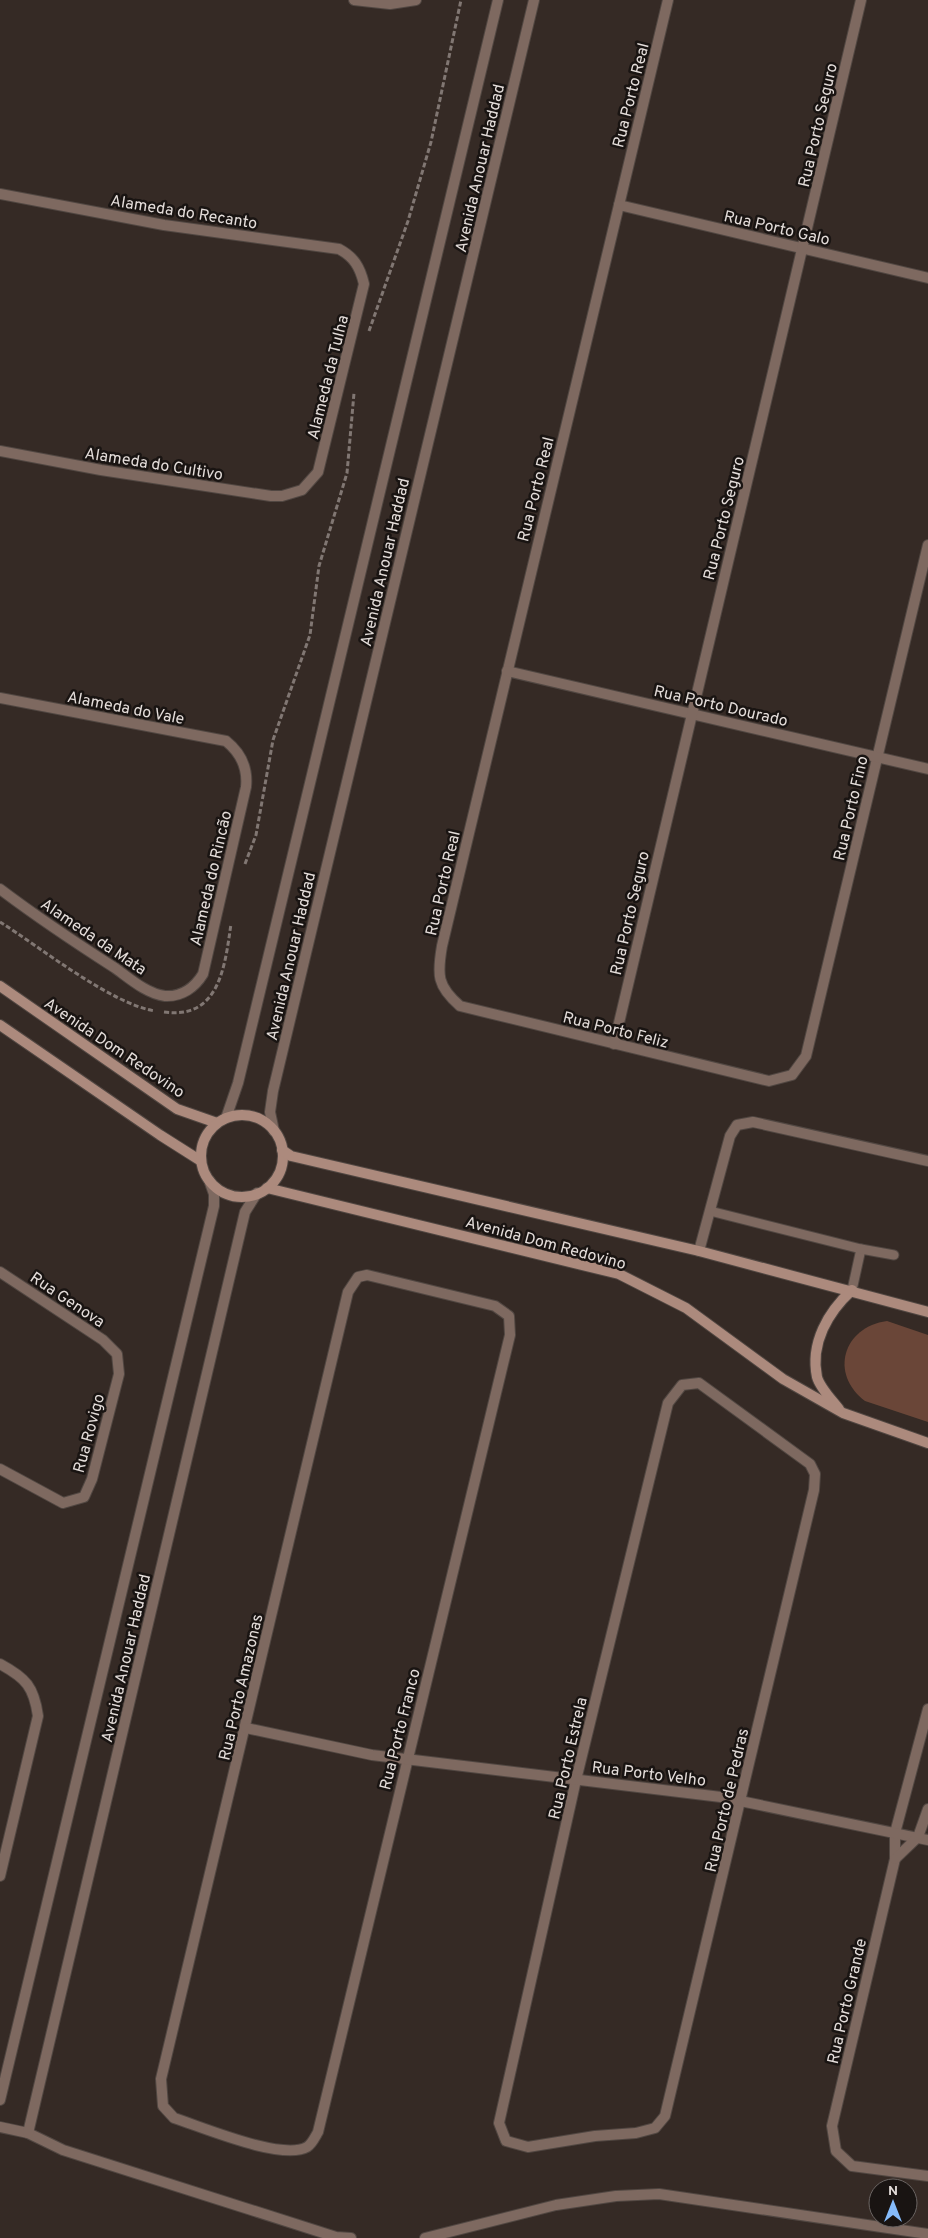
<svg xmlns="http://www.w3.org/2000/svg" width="928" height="2238" font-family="Overpass,sans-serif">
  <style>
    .green { fill: #6a4638 }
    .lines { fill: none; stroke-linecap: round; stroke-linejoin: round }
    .lane-casing { stroke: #514742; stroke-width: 11 }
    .street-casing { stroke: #514742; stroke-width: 12 }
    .secondary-casing { stroke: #514742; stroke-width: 12 }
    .path { stroke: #817773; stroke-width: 3; stroke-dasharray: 5 2.5; stroke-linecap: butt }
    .lane { stroke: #7e6960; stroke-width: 9 }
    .street { stroke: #7e6960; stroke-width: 10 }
    .secondary { stroke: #ac8a7d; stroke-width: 10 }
    .labels { text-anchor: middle; stroke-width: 5; stroke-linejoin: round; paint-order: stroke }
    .street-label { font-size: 16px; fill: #e4ddda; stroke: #191412 }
  </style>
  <rect width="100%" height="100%" fill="#352a25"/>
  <!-- green -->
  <path class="green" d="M887,1321L928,1335V1422L865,1401C829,1374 843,1327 887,1321Z"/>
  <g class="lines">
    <defs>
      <g id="lane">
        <path d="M710,1211L861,1249L852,1290"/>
        <path d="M861,1249L894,1255"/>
      </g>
      <g id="street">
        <path d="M354,0L390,4L416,0"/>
        <path d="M668,0L442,946C437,975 437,986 460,1006L769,1081L792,1075L806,1056L928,545"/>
        <path d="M0,194L164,225L339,249C354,257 360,267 364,284L318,472L302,490L282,496H271L101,470L0,451"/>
        <path d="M619,205L928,278"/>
        <path d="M507,671L928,769"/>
        <path d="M0,698L226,741C241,753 248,768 246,787L203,974C195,987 182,997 165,996C147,994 129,978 115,968C76,943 37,917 0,889"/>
        <path d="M614,1044L861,0"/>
        <path d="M226,1118L238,1083L498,0"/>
        <path d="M274,1131L270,1112L273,1091L534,0"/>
        <path d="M699,1251L730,1136L737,1125L753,1122L928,1161"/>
        <path d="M0,1272L103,1340L117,1354L119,1374L92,1479L84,1497L63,1503L0,1469"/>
        <path d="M367,1275L495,1306L509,1316L510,1335L318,2132C315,2137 312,2144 307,2147C282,2161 202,2127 174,2118L163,2106L161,2079L348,1292L358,1277Z"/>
        <path d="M699,1383L810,1464L815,1474L814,1490L665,2116L655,2128L636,2133L595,2136L528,2147L506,2141L499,2123L576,1780L668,1403L682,1385Z"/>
        <path d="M0,1664C26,1678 34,1687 38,1716L0,1876"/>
        <path d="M928,1709L895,1833V1859L832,2126L836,2151L852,2166L928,2176"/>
        <path d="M246,1728L372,1755L721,1797L928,1840"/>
        <path d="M895,1859L918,1837L928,1809"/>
        <path d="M0,2100L214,1206V1194L209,1180"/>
        <path d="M0,2127L28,2133L63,2150L336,2237L351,2238"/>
        <path d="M28,2133L245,1212L257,1193"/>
        <path d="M425,2238L556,2205L616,2196L659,2194L928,2234"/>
      </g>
      <g id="secondary">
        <path d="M0,986L177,1109L217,1123"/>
        <path d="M0,1025L160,1135L201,1161"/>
        <circle cx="242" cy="1156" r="41"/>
        <path d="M282,1150L291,1156L699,1251L928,1312"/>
        <path d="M267,1188L619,1274L686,1308L783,1379L843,1413L928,1443"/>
        <path d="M839,1409C832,1400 820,1388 817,1377C810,1343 828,1312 852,1290"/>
      </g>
    </defs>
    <!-- lane casing -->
    <use href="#lane" class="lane-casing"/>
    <!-- street casing -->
    <use href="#street" class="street-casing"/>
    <!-- secondary casing -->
    <use href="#secondary" class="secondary-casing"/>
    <!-- path -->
    <g class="path">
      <path d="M369,331L408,221L431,142L461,0"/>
      <path d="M245,864L256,835L273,740L310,635L319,566L347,473L354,393"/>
      <path d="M0,922C40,947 111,1004 155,1011"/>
      <path d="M164,1012C220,1020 225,965 231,924"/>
    </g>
    <!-- lane -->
    <use href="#lane" class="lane"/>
    <!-- street -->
    <use href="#street" class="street"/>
    <!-- secondary -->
    <use href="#secondary" class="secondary"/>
  </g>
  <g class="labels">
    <!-- street labels -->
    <g class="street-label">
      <text transform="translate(630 95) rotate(-76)" y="6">Rua Porto Real</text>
      <text transform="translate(817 125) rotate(-77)" y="6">Rua Porto Seguro</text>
      <text transform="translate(479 168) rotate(-77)" y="6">Avenida Anouar Haddad</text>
      <text transform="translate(184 211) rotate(9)" y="6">Alameda do Recanto</text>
      <text transform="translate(777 227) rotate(13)" y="6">Rua Porto Galo</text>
      <text transform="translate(327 377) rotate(-76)" y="6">Alameda da Tulha</text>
      <text transform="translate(154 463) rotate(9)" y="6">Alameda do Cultivo</text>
      <text transform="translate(535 489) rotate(-76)" y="6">Rua Porto Real</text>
      <text transform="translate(723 518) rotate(-76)" y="6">Rua Porto Seguro</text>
      <text transform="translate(384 562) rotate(-77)" y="6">Avenida Anouar Haddad</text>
      <text transform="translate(721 705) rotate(13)" y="6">Rua Porto Dourado</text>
      <text transform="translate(126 707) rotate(11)" y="6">Alameda do Vale</text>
      <text transform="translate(850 808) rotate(-77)" y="6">Rua Porto Fino</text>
      <text transform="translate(210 878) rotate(-77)" y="6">Alameda do Rincão</text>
      <text transform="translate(442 883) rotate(-77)" y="6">Rua Porto Real</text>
      <text transform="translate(629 913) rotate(-77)" y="6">Rua Porto Seguro</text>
      <text transform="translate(94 936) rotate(34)" y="6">Alameda da Mata</text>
      <text transform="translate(290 956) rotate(-77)" y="6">Avenida Anouar Haddad</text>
      <text transform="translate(616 1029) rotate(14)" y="6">Rua Porto Feliz</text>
      <text transform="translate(115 1047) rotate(34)" y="6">Avenida Dom Redovino</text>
      <text transform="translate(546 1242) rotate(15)" y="6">Avenida Dom Redovino</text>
      <text transform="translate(68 1299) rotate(34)" y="6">Rua Genova</text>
      <text transform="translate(88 1433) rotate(-75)" y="6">Rua Rovigo</text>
      <text transform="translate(125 1658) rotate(-77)" y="6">Avenida Anouar Haddad</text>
      <text transform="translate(240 1687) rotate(-77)" y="6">Rua Porto Amazonas</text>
      <text transform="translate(399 1729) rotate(-76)" y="6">Rua Porto Franco</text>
      <text transform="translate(567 1758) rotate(-77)" y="6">Rua Porto Estrela</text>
      <text transform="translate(649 1773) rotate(7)" y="6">Rua Porto Velho</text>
      <text transform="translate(726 1800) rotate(-77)" y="6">Rua Porto de Pedras</text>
      <text transform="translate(846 2001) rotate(-77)" y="6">Rua Porto Grande</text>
    </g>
  </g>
  <!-- north arrow -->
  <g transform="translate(893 2203)"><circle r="24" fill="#191412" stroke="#6a6462"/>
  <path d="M0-4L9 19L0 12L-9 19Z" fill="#85bbfb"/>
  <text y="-8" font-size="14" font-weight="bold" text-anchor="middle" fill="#e4ddda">N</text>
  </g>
</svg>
